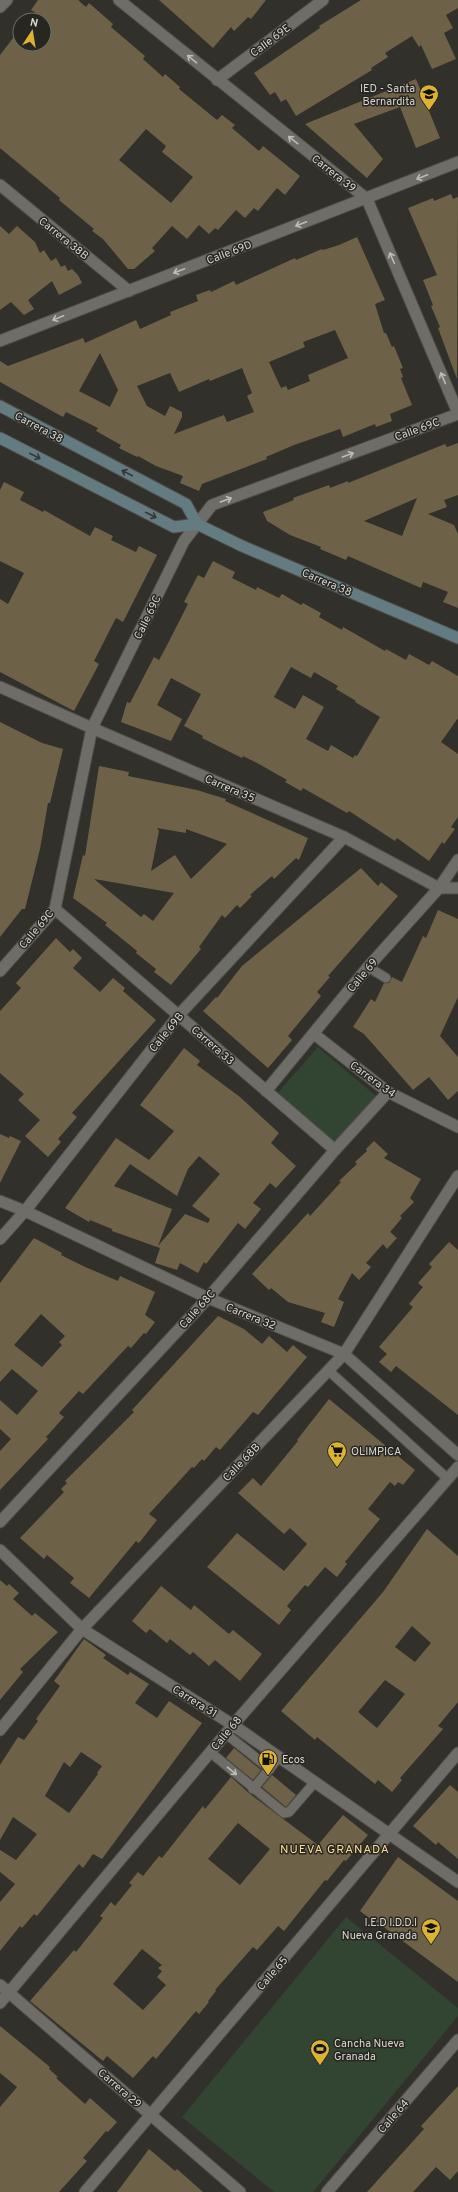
<svg xmlns="http://www.w3.org/2000/svg" width="458" height="2192" font-family="Overpass,sans-serif">
  <style>
    .green { fill: #324532 }
    .building { fill: #6d6247; fill-rule: evenodd }
    .lines { fill: none; stroke-linecap: round; stroke-linejoin: round }
    .service-casing { stroke: #4f4d48; stroke-width: 11 }
    .minor-casing { stroke: #4f4d48; stroke-width: 13 }
    .tertiary-casing { stroke: #4f4d48; stroke-width: 13 }
    .secondary-casing { stroke: #4f4d48; stroke-width: 13 }
    .service { stroke: #6f6d67; stroke-width: 9 }
    .minor { stroke: #6f6d67; stroke-width: 11 }
    .tertiary { stroke: #6f6d67; stroke-width: 11 }
    .secondary { stroke: #637c82; stroke-width: 11 }
    .oneway { stroke: #bdbcb7 }
    .oneway2 { stroke: #343734 }
    .labels { text-anchor: middle; stroke-width: 3; stroke-linejoin: round; paint-order: stroke }
    .street-label { font-size: 11px; fill: #d7d6d2; stroke: #282621 }
    .poi-label { font-size: 11px; fill: #d7d6d2; stroke: #282621; text-anchor: start }
    .neighbourhood-label { font-size: 12px; letter-spacing: 1px; fill: #fddf93; stroke: #282621 }
  </style>
  <rect width="100%" height="100%" fill="#32302b"/>
  <!-- green -->
  <g class="green">
    <path d="M318,1047L377,1097L335,1142L276,1095Z"/>
    <path d="M346,1917L458,2008V2016L313,2192H274L182,2117Z"/>
  </g>
  <!-- building -->
  <g class="building">
    <path d="M38,0H78L86,7L89,3L113,24L111,27L145,56L143,59L163,77L165,74L180,87L179,89L217,120L222,115L235,125L232,128L259,151L263,146L300,176L285,195L277,188L258,211L254,208L245,218L236,210L218,230L215,228L209,234L199,225L187,239L172,226L152,248L155,251L134,269H128L103,239L92,231L94,229L59,200L60,198L0,148V55L20,29V44H44V20H31L36,13L31,10ZM146,129L166,146L162,152L193,177L171,203L119,160Z"/>
    <path d="M159,0H266L251,19L248,17L234,31L231,27L213,48Z"/>
    <path d="M361,0H458V8L446,15L453,28L444,33L456,59L432,69L421,45L419,47L412,36L385,53L388,57L371,68L372,70L296,116L286,99L281,102L275,92L270,95L254,73L320,28L319,26Z"/>
    <path d="M416,79L440,138L416,148L400,107L354,124L383,159L367,178L305,124Z"/>
    <path d="M451,194L453,199L458,197L457,379L438,328L440,327L431,306L433,305L423,280L437,275L408,208L433,198L434,201Z"/>
    <path d="M0,226L9,234L17,226L35,242L40,253L44,250L51,261L56,258L61,267L65,265L68,271L72,269L78,275L82,283L59,295L52,281L28,300L34,309L24,315L11,302L0,310Z"/>
    <path d="M357,237L385,300L375,304L384,333H386L392,347L394,346L403,368L400,369L403,377L401,378L412,405L390,414L392,421L376,427L375,424L343,437L340,429L294,445L266,457L267,459L202,484L199,491L180,483L183,476L156,466L138,456L137,457L119,448L121,445L96,431L98,428L66,412L63,417L0,382V361L8,366L83,338L85,343L136,320L140,329L171,315L170,312L198,301L196,295L210,290L211,292L234,281L236,285L295,258L296,260L322,249L323,250L339,245ZM335,330L348,358L308,375L310,381L288,390L286,386L281,388L269,362L305,347L303,342ZM100,353L118,390L110,407L79,391ZM242,368L252,393L247,396L254,412L227,422L224,415L174,434L182,417V412L170,406L165,416L147,406L137,386L170,373L179,392L209,379L210,381Z"/>
    <path d="M458,443V495L444,500L447,507L428,514L454,525L458,534V608L443,602L448,592L423,582L421,588L348,556L346,560L320,549L321,547L290,535L267,521L263,512L294,500L293,498L329,485L330,488L348,481V483L445,444L447,447ZM417,498L402,536L364,521Z"/>
    <path d="M4,482L24,492L20,500L43,512L44,510L90,536L95,527L113,536L111,540L136,552L139,546L157,555L123,622L116,618L94,661L99,664L74,711L0,672V599L8,604L24,573L0,561V490Z"/>
    <path d="M213,561L235,572L232,578L256,590L257,587L279,598L282,594L301,605L303,603L321,613L319,617L342,630L343,627L385,651L386,649L406,660L409,654L429,665L432,661L458,676V718L441,742L458,754V817L451,827L455,829L444,844L442,842L429,861L397,838L395,841L349,811L347,813L303,788L301,791L285,782L287,780L259,764L243,756L242,758L202,738L203,736L184,726L201,694L171,678L157,705L182,719L171,741L121,722L127,702L130,703L154,657L159,660L164,651L188,604L184,602L198,575L204,578ZM291,667L311,678L314,672L338,686L336,689L356,701L355,702L380,717L357,756L355,755L353,758L331,745L328,751L306,739L324,707L303,695L295,709L274,697Z"/>
    <path d="M0,722L42,743L63,749L50,803H48L40,849L25,909H22L0,937Z"/>
    <path d="M99,766L129,772L128,776L197,790L226,799L225,801L308,838L299,860L296,858L274,879L272,876L250,895L252,896L240,908L237,905L225,918L222,915L199,947L201,949L171,985L154,972L156,969L136,953L137,951L105,925L107,923L73,898L83,855L85,856ZM157,828L186,833V829L227,844L191,879L175,855L151,871L159,831ZM94,879L106,881L174,893L153,921L144,914L141,917Z"/>
    <path d="M361,868L378,886L381,882L398,896L328,976L330,977L317,992L321,996L288,1036L292,1040L268,1068L203,1011L216,997L217,998L242,966Z"/>
    <path d="M438,910L458,919V997L440,1036L458,1057V1091L448,1100L429,1077L413,1090L364,1034L353,1027L371,999L375,1002L384,983H389L392,977L402,982L423,936L426,938Z"/>
    <path d="M56,938L70,952L73,949L82,958L73,968L100,992L113,978L125,988L123,991L156,1020L72,1113L77,1117L58,1139L61,1142L48,1157L25,1136L40,1120L18,1100L24,1094L0,1073V1011L21,988L16,983Z"/>
    <path d="M184,1048L200,1061L197,1065L240,1097L279,1133L271,1143L296,1166L276,1188L270,1183L253,1203L261,1209L245,1229L238,1223L206,1264L204,1262L198,1273L180,1263L177,1270L155,1263L160,1248L112,1231V1229L90,1220L89,1222L65,1208L116,1138L149,1160L174,1131L140,1105ZM199,1156L220,1174L192,1206L210,1219L208,1223L185,1214L158,1246L172,1209L114,1186L130,1164L177,1196L188,1169Z"/>
    <path d="M0,1134L9,1138L10,1136L21,1141L0,1183Z"/>
    <path d="M374,1141L388,1154L384,1158L421,1179L410,1198L414,1202L400,1216L402,1218L390,1232L397,1238L387,1249L383,1244L366,1263L371,1267L359,1280L352,1273L338,1299L344,1302L334,1327L321,1322L325,1313L288,1302L271,1288L269,1290L252,1274L308,1213L310,1216L341,1182L339,1181L357,1164L355,1162L367,1151L366,1149Z"/>
    <path d="M34,1238L62,1253L61,1255L83,1266L118,1281L120,1276L155,1292L145,1315L155,1322L146,1334L144,1333L131,1348L128,1346L83,1394L79,1391L59,1413L64,1417L46,1437L48,1439L0,1490V1451L11,1439L0,1429V1400L17,1415L38,1391L12,1369L0,1382V1283ZM41,1314L65,1336L59,1342L62,1345L42,1367L14,1345Z"/>
    <path d="M449,1242L458,1250V1415L396,1366L391,1372L379,1362L387,1354L379,1347L413,1307L409,1304L423,1287L418,1283L432,1267L429,1264Z"/>
    <path d="M218,1316L244,1329L262,1344L269,1336L287,1352L293,1345L307,1357L258,1415L253,1412L220,1450L216,1447L204,1461L202,1459L194,1468L192,1467L171,1490L149,1514L157,1520L139,1543L136,1541L89,1598L70,1583L74,1578L47,1555L44,1559L20,1538L64,1492L61,1489L67,1483L65,1481L134,1412L132,1410Z"/>
    <path d="M329,1399L415,1470L403,1485L398,1482L395,1486L390,1482L368,1509L380,1519L345,1562L347,1564L337,1577L325,1567L308,1587L305,1585L287,1606L291,1610L279,1625L207,1567L237,1533L284,1571L307,1544L290,1528L284,1534L238,1493L253,1478L261,1486L298,1441L297,1440Z"/>
    <path d="M427,1529L458,1556V1702L438,1726L443,1729L400,1778L402,1780L392,1792L378,1780L375,1784L317,1737L315,1740L281,1711L383,1592ZM412,1626L431,1643L415,1662L395,1647ZM385,1680L405,1694L377,1728L358,1712Z"/>
    <path d="M0,1580L7,1586L9,1584L19,1593L13,1599L32,1616L35,1613L58,1632L20,1669L23,1672L0,1700Z"/>
    <path d="M161,1586L191,1610L194,1605L229,1634L233,1630L262,1654L240,1681L215,1660L209,1666L193,1652L190,1655L170,1639L167,1643L150,1629L146,1633L132,1621Z"/>
    <path d="M84,1639L106,1655L103,1658L128,1675L130,1672L149,1684L135,1703L157,1718L169,1701L202,1723L102,1859L93,1854L83,1868L79,1864L37,1916L34,1914L22,1928L20,1926L0,1951V1902L15,1884L0,1872V1850L16,1860L37,1834L13,1817L0,1840V1765L18,1737L24,1740L38,1721L36,1719L60,1686L54,1681ZM81,1752L102,1766L97,1773L98,1774L69,1813L45,1796L64,1762L70,1767Z"/>
    <path d="M234,1748L261,1770L253,1780L226,1758Z"/>
    <path d="M272,1775L296,1795L286,1807L262,1787Z"/>
    <path d="M231,1777L250,1794L318,1845L343,1815L368,1835L346,1861L344,1860L327,1881L325,1880L284,1931L278,1926L257,1950L253,1947L215,1990L216,1991L208,2001L209,2002L199,2014L196,2011L156,2059L153,2056L133,2078L107,2056L103,2061L30,2001L74,1950L76,1952L103,1918L100,1916L111,1902L115,1906L132,1885L129,1883L138,1872L143,1876L159,1856L162,1858L203,1806L205,1809ZM238,1823L270,1849L240,1885L208,1859ZM142,1949L162,1965L158,1968L162,1971L157,1977L166,1985L143,2010L113,1984Z"/>
    <path d="M450,1785L458,1792V1859L438,1842L436,1845L413,1826Z"/>
    <path d="M398,1857L458,1901V1982L377,1922L376,1923L360,1911Z"/>
    <path d="M0,2026L50,2067L49,2069L58,2077L56,2078L85,2104L90,2098L117,2122L108,2132L106,2131L83,2158L87,2161L59,2192H0V2107L17,2087L0,2073Z"/>
    <path d="M458,2086V2171L450,2180L436,2167L413,2192H367L424,2129L421,2126Z"/>
    <path d="M149,2149L175,2171L177,2169L203,2192H117Z"/>
  </g>
  <g class="lines">
    <defs>
      <g id="service">
        <path d="M368,967L386,978"/>
        <path d="M329,1371L448,1479"/>
        <path d="M226,1734L270,1769"/>
        <path d="M210,1752L284,1813L289,1812L315,1782"/>
        <path d="M253,1789L279,1757"/>
      </g>
      <g id="minor">
        <path d="M119,0L367,199L458,413"/>
        <path d="M0,7L7,0"/>
        <path d="M217,80L323,0"/>
        <path d="M0,185L129,291"/>
        <path d="M0,341L458,162"/>
        <path d="M0,687L92,728L344,837L439,888H458"/>
        <path d="M55,909L335,1150"/>
        <path d="M0,971L55,909L92,728L184,541L212,505L458,414"/>
        <path d="M314,1034L388,1092L458,1127"/>
        <path d="M266,1091L368,967L439,888L458,860"/>
        <path d="M0,1201L25,1211L208,1298L344,1354L458,1455"/>
        <path d="M0,1239L25,1211L178,1016L344,837"/>
        <path d="M0,1522L208,1298L335,1150L388,1092"/>
        <path d="M0,1550L82,1629L233,1725L458,1882"/>
        <path d="M0,1730L82,1629L344,1354L458,1176"/>
        <path d="M0,1985L240,2192"/>
        <path d="M85,2192L458,1753"/>
        <path d="M327,2192L458,2040"/>
      </g>
      <path id="tertiary" d="M0,2003L233,1725L458,1467"/>
      <g id="secondary">
        <path d="M0,406L186,504L197,524"/>
        <path d="M0,438L174,527L197,524L242,546L458,638"/>
      </g>
    </defs>
    <!-- service casing -->
    <use href="#service" class="service-casing"/>
    <!-- minor casing -->
    <use href="#minor" class="minor-casing"/>
    <!-- tertiary casing -->
    <use href="#tertiary" class="tertiary-casing"/>
    <!-- secondary casing -->
    <use href="#secondary" class="secondary-casing"/>
    <!-- service -->
    <use href="#service" class="service"/>
    <!-- minor -->
    <use href="#minor" class="minor"/>
    <!-- tertiary -->
    <use href="#tertiary" class="tertiary"/>
    <!-- secondary -->
    <use href="#secondary" class="secondary"/>
  </g>
  <!-- one-way arrows -->
  <defs><path id="oneway-shaft" d="M-6 0H5M1.5-3L5.5 0L1.5 3" fill="none" stroke-width="1.6" stroke-linecap="round" stroke-linejoin="round"/></defs>
  <g class="oneway">
    <use href="#oneway-shaft" transform="translate(192 59) rotate(-141)"/>
    <use href="#oneway-shaft" transform="translate(293 140) rotate(-142)"/>
    <use href="#oneway-shaft" transform="translate(422 177) rotate(158)"/>
    <use href="#oneway-shaft" transform="translate(301 224) rotate(159)"/>
    <use href="#oneway-shaft" transform="translate(392 258) rotate(-113)"/>
    <use href="#oneway-shaft" transform="translate(179 271) rotate(159)"/>
    <use href="#oneway-shaft" transform="translate(58 318) rotate(158)"/>
    <use href="#oneway-shaft" transform="translate(443 378) rotate(-113)"/>
    <use href="#oneway-shaft" transform="translate(348 455) rotate(-20)"/>
    <use href="#oneway-shaft" transform="translate(226 500) rotate(-20)"/>
    <use href="#oneway-shaft" transform="translate(232 1771) rotate(40)"/>
  </g>
  <g class="oneway2">
    <use href="#oneway-shaft" transform="translate(35 456) rotate(27)"/>
    <use href="#oneway-shaft" transform="translate(127 473) rotate(-152)"/>
    <use href="#oneway-shaft" transform="translate(151 515) rotate(27)"/>
  </g>
  <!-- icons -->
  <defs>
    <symbol id="school-pin" viewBox="-11 -11 22 30"><path d="M0 17L-7.5 6A9.5 9.5 0 1 1 7.5 6Z" fill="#dcb233" stroke="#282621"/><path d="M0-5L7-2L0 1L-7-2ZM-4 1L0 2.5L4 1V4Q0 6-4 4Z" fill="#111"/></symbol>
    <symbol id="supermarket-pin" viewBox="-11 -11 22 30"><path d="M0 17L-7.5 6A9.5 9.5 0 1 1 7.5 6Z" fill="#dcb233" stroke="#282621"/><path d="M-6-5.5h2.5l.6 2H6L4.5 2H-2.5L-4.4-4H-6ZM-1.5 3.2a1.3 1.3 0 1 0 .1 0ZM3 3.2a1.3 1.3 0 1 0 .1 0Z" fill="#111"/></symbol>
    <symbol id="fuel-pin" viewBox="-11 -11 22 30"><path d="M0 17L-7.5 6A9.5 9.5 0 1 1 7.5 6Z" fill="#dcb233" stroke="#282621"/><path d="M-5.5-6h7V0h2V4h1.3V-2.5L3-4.5l.8-.8L6-3V5H2.5V1h-1V6h-7ZM-4.2-4.7v3.2H.2V-4.7Z" fill="#111"/></symbol>
    <symbol id="stadium-pin" viewBox="-11 -11 22 30"><path d="M0 17L-7.5 6A9.5 9.5 0 1 1 7.5 6Z" fill="#dcb233" stroke="#282621"/><path d="M0-5a6.5 5 0 1 0 0 10a6.5 5 0 1 0 0-10ZM-3.5-1.8h7v3.6h-7Z" fill="#111"/></symbol>
  </defs>
  <g fill-rule="evenodd">
    <use href="#school-pin" x="418" y="83" width="22" height="30"/>
    <use href="#supermarket-pin" x="326" y="1440" width="22" height="30"/>
    <use href="#fuel-pin" x="257" y="1748" width="22" height="30"/>
    <use href="#school-pin" x="420" y="1917" width="22" height="30"/>
    <use href="#stadium-pin" x="309" y="2038" width="22" height="30"/>
  </g>
  <g class="labels">
    <!-- street labels -->
    <g class="street-label">
      <text transform="translate(270 40) rotate(-37)" y="4">Calle 69E</text>
      <text transform="translate(334 173) rotate(38)" y="4">Carrera 39</text>
      <text transform="translate(64 238) rotate(39)" y="4">Carrera 38B</text>
      <text transform="translate(229 252) rotate(-21)" y="4">Calle 69D</text>
      <text transform="translate(39 427) rotate(28)" y="4">Carrera 38</text>
      <text transform="translate(417 429) rotate(-20)" y="4">Calle 69C</text>
      <text transform="translate(327 582) rotate(23)" y="4">Carrera 38</text>
      <text transform="translate(147 617) rotate(-64)" y="4">Calle 69C</text>
      <text transform="translate(230 788) rotate(23)" y="4">Carrera 35</text>
      <text transform="translate(36 929) rotate(-50)" y="4">Calle 69C</text>
      <text transform="translate(362 975) rotate(-50)" y="4">Calle 69</text>
      <text transform="translate(166 1032) rotate(-51)" y="4">Calle 69B</text>
      <text transform="translate(213 1045) rotate(41)" y="4">Carrera 33</text>
      <text transform="translate(373 1079) rotate(36)" y="4">Carrera 34</text>
      <text transform="translate(197 1309) rotate(-48)" y="4">Calle 68C</text>
      <text transform="translate(251 1316) rotate(22)" y="4">Carrera 32</text>
      <text transform="translate(241 1462) rotate(-46)" y="4">Calle 68B</text>
      <text transform="translate(195 1701) rotate(32)" y="4">Carrera 31</text>
      <text transform="translate(226 1733) rotate(-50)" y="4">Calle 68</text>
      <text transform="translate(272 1973) rotate(-49)" y="4">Calle 65</text>
      <text transform="translate(120 2088) rotate(41)" y="4">Carrera 29</text>
      <text transform="translate(393 2116) rotate(-49)" y="4">Calle 64</text>
    </g>
    <!-- poi labels -->
    <g class="poi-label">
      <text x="415" y="92" text-anchor="end">IED - Santa<tspan x="415" dy="13">Bernardita</tspan></text>
      <text x="351" y="1455">OLIMPICA</text>
      <text x="282" y="1763">Ecos</text>
      <text x="417" y="1926" text-anchor="end">I.E.D I.D.D.I<tspan x="417" dy="13">Nueva Granada</tspan></text>
      <text x="334" y="2047">Cancha Nueva<tspan x="334" dy="13">Granada</tspan></text>
    </g>
    <!-- neighbourhood labels -->
    <g class="neighbourhood-label">
      <text x="335" y="1853">NUEVA GRANADA</text>
    </g>
  </g>
  <!-- north arrow -->
  <g transform="translate(32 32) rotate(12)"><circle r="19" fill="#282621" stroke="#6e6c68"/>
  <path d="M0-3L7 15L0 10L-7 15Z" fill="#dcb233"/>
  <text y="-6" font-size="11" font-weight="bold" text-anchor="middle" fill="#d7d6d2">N</text>
  </g>
</svg>
